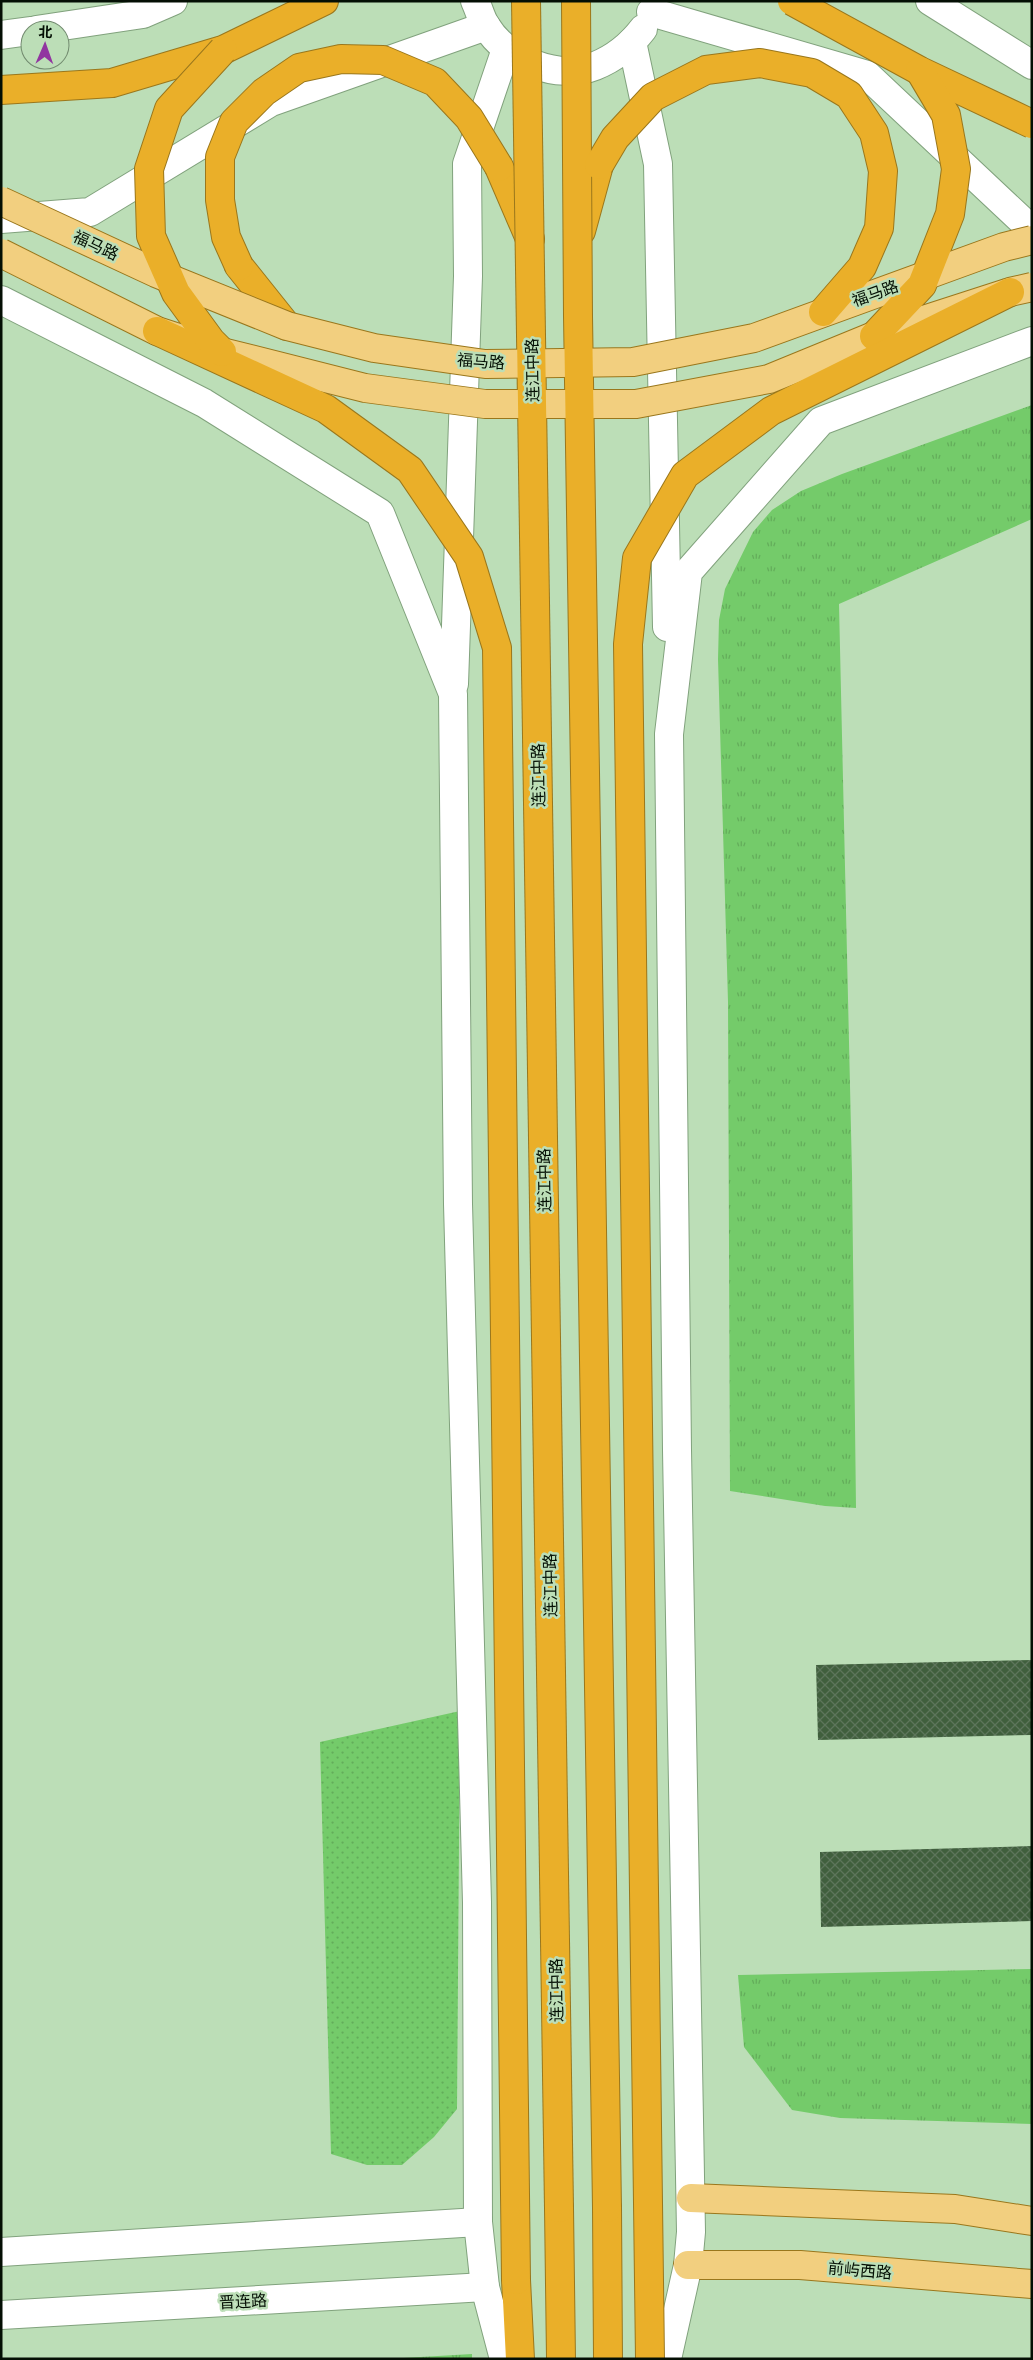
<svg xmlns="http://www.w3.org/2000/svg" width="1033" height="2360" font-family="'Open Sans','Noto Sans SC',sans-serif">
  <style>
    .grass { fill: url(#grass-tufts) }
    .park { fill: url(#park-dots) }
    .building { fill: url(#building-cross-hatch) }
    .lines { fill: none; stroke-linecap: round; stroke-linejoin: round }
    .secondary-casing { stroke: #81a27d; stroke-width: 30 }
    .primary-casing { stroke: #9a771c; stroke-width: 30 }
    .highway-casing { stroke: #9a771c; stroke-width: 30 }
    .secondary { stroke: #fff; stroke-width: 28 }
    .primary { stroke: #f2cf7f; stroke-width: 28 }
    .highway { stroke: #eaaf29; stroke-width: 28 }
    .primary-bridge-casing { stroke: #9a771c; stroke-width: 30; stroke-linecap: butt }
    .highway-bridge-casing { stroke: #9a771c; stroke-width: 30; stroke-linecap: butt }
    .primary-bridge { stroke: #f2cf7f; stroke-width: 28 }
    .highway-bridge { stroke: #eaaf29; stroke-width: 28 }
    .labels { text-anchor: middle; stroke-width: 5; stroke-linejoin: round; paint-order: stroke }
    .street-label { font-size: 16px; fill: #040f04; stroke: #bcdeb7 }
  </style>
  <defs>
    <pattern id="grass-tufts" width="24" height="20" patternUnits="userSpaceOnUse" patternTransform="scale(1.25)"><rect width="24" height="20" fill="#74cb6a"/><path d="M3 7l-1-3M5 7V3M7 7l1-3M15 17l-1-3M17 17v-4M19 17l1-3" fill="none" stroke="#63ad5a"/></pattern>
    <pattern id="park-dots" width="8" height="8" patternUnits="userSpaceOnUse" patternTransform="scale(1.25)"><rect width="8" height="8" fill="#74cb6a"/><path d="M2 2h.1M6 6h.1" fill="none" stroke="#63ad5a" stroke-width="1.8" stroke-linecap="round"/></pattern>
    <pattern id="building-cross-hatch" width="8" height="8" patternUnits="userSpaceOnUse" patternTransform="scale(1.25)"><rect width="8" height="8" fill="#405f3d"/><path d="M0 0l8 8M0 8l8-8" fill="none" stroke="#5d755b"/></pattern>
  </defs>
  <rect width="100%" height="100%" fill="#bcdeb7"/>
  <!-- grass -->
  <g class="grass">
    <path d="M1032,405V519L839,604L852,1173L856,1508L825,1506L730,1491L728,1002L718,659L719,620L725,589L753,532L772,510L801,491L842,474Z"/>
    <path d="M1032,1969V2124L840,2118L792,2110L744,2047L738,1975Z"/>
    <path d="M472,2354V2359H386Z"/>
  </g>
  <!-- park -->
  <path class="park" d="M460,1711L457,2109L434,2137L402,2165H367L331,2154L320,1742Z"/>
  <!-- building -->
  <g class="building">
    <path d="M1032,1660V1735L818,1740L816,1665Z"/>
    <path d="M1032,1846V1921L821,1927L820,1852Z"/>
  </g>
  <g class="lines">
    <defs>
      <g id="secondary">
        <path d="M475,1C479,9 481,19 486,26C507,60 557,81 595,66C615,58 630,46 643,29"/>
        <path d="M930,1L1032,65"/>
        <path d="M651,12L867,75L1032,230"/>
        <path d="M36,30L143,14L173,1"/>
        <path d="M1,35L30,31"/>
        <path d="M632,42L658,164L667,627"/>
        <path d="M1,219L90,212L271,102L486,26"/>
        <path d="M1,300L204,403L380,513L453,694L458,1204L477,1902L478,2222L485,2287L504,2359"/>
        <path d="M454,684L468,276L467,164L506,49"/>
        <path d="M1,2252L478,2222"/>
        <path d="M1,2315L485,2287"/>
        <path d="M667,2359L688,2265L691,2232L677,1450L669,734L688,572L821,421L1032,341"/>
      </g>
      <g id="primary">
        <path d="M691,2198L955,2209L1032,2221"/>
        <path d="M688,2265H800L1032,2284"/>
      </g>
      <g id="highway">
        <path d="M1,90L112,83L223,50L324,1"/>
        <path d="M499,167L530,239"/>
        <path d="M581,231L599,165"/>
        <path d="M239,266L287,326"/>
        <path d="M559,2208L561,2359"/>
        <path d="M607,2208L608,2359"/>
        <path d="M516,2280L520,2359"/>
      </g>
    </defs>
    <!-- secondary casing -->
    <use href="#secondary" class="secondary-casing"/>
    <!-- primary casing -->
    <use href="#primary" class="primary-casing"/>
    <!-- highway casing -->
    <use href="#highway" class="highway-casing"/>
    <!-- secondary -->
    <use href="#secondary" class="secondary"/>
    <!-- primary -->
    <use href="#primary" class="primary"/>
    <!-- highway -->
    <use href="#highway" class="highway"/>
    <defs>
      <g id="primary-bridge">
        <path d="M1,201L156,273L287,326L374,348L485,364L633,362L754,338L1004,247L1032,240"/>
        <path d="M1,253L157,331L222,352L365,388L485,404H636L769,379L874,336L1010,292L1032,287"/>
      </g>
      <g id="highway-bridge">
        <path d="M526,1L559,2208"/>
        <path d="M576,1L578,316L607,2208"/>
        <path d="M792,1L920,71L1032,124"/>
        <path d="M599,165L615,138L653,97L706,70L760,63L812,73L849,95L874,133L883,171L879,228L862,267L823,312"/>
        <path d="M239,266L226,237L220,200V157L234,122L264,92L299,68L341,59L383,60L435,82L469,118L499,167"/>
        <path d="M157,331L326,409L410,470L469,557L497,648L516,2280"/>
        <path d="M874,336L922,285L950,214L956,169L946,115L920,71"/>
        <path d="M222,352L211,341L176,293L151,236L149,169L169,109L223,50"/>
        <path d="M650,2359L628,644L637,558L685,475L771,411L1010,292"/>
      </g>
    </defs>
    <!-- primary-bridge casing -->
    <use href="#primary-bridge" class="primary-bridge-casing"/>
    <!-- highway-bridge casing -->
    <use href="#highway-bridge" class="highway-bridge-casing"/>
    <!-- primary-bridge -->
    <use href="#primary-bridge" class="primary-bridge"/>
    <!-- highway-bridge -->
    <use href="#highway-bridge" class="highway-bridge"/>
  </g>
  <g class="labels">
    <!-- street labels -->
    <g class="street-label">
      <text transform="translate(96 245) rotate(25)" y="6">福马路</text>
      <text transform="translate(875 293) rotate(-20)" y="6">福马路</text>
      <text transform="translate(481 361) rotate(4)" y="6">福马路</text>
      <text transform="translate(532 370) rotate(-91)" y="6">连江中路</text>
      <text transform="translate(538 775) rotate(-91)" y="6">连江中路</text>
      <text transform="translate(544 1180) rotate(-91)" y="6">连江中路</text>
      <text transform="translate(550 1585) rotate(-91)" y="6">连江中路</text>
      <text transform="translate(556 1990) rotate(-91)" y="6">连江中路</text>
      <text transform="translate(860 2270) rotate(5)" y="6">前屿西路</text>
      <text transform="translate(243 2301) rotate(-3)" y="6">晋连路</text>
    </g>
  </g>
  <!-- border -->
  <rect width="1033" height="2360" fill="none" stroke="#040f04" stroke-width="5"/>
  <!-- north arrow -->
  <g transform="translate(45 45) rotate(2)"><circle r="24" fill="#bcdeb7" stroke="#728b6f"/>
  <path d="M0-4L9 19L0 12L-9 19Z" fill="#9135a0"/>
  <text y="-8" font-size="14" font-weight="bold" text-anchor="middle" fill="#040f04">北</text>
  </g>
</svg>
